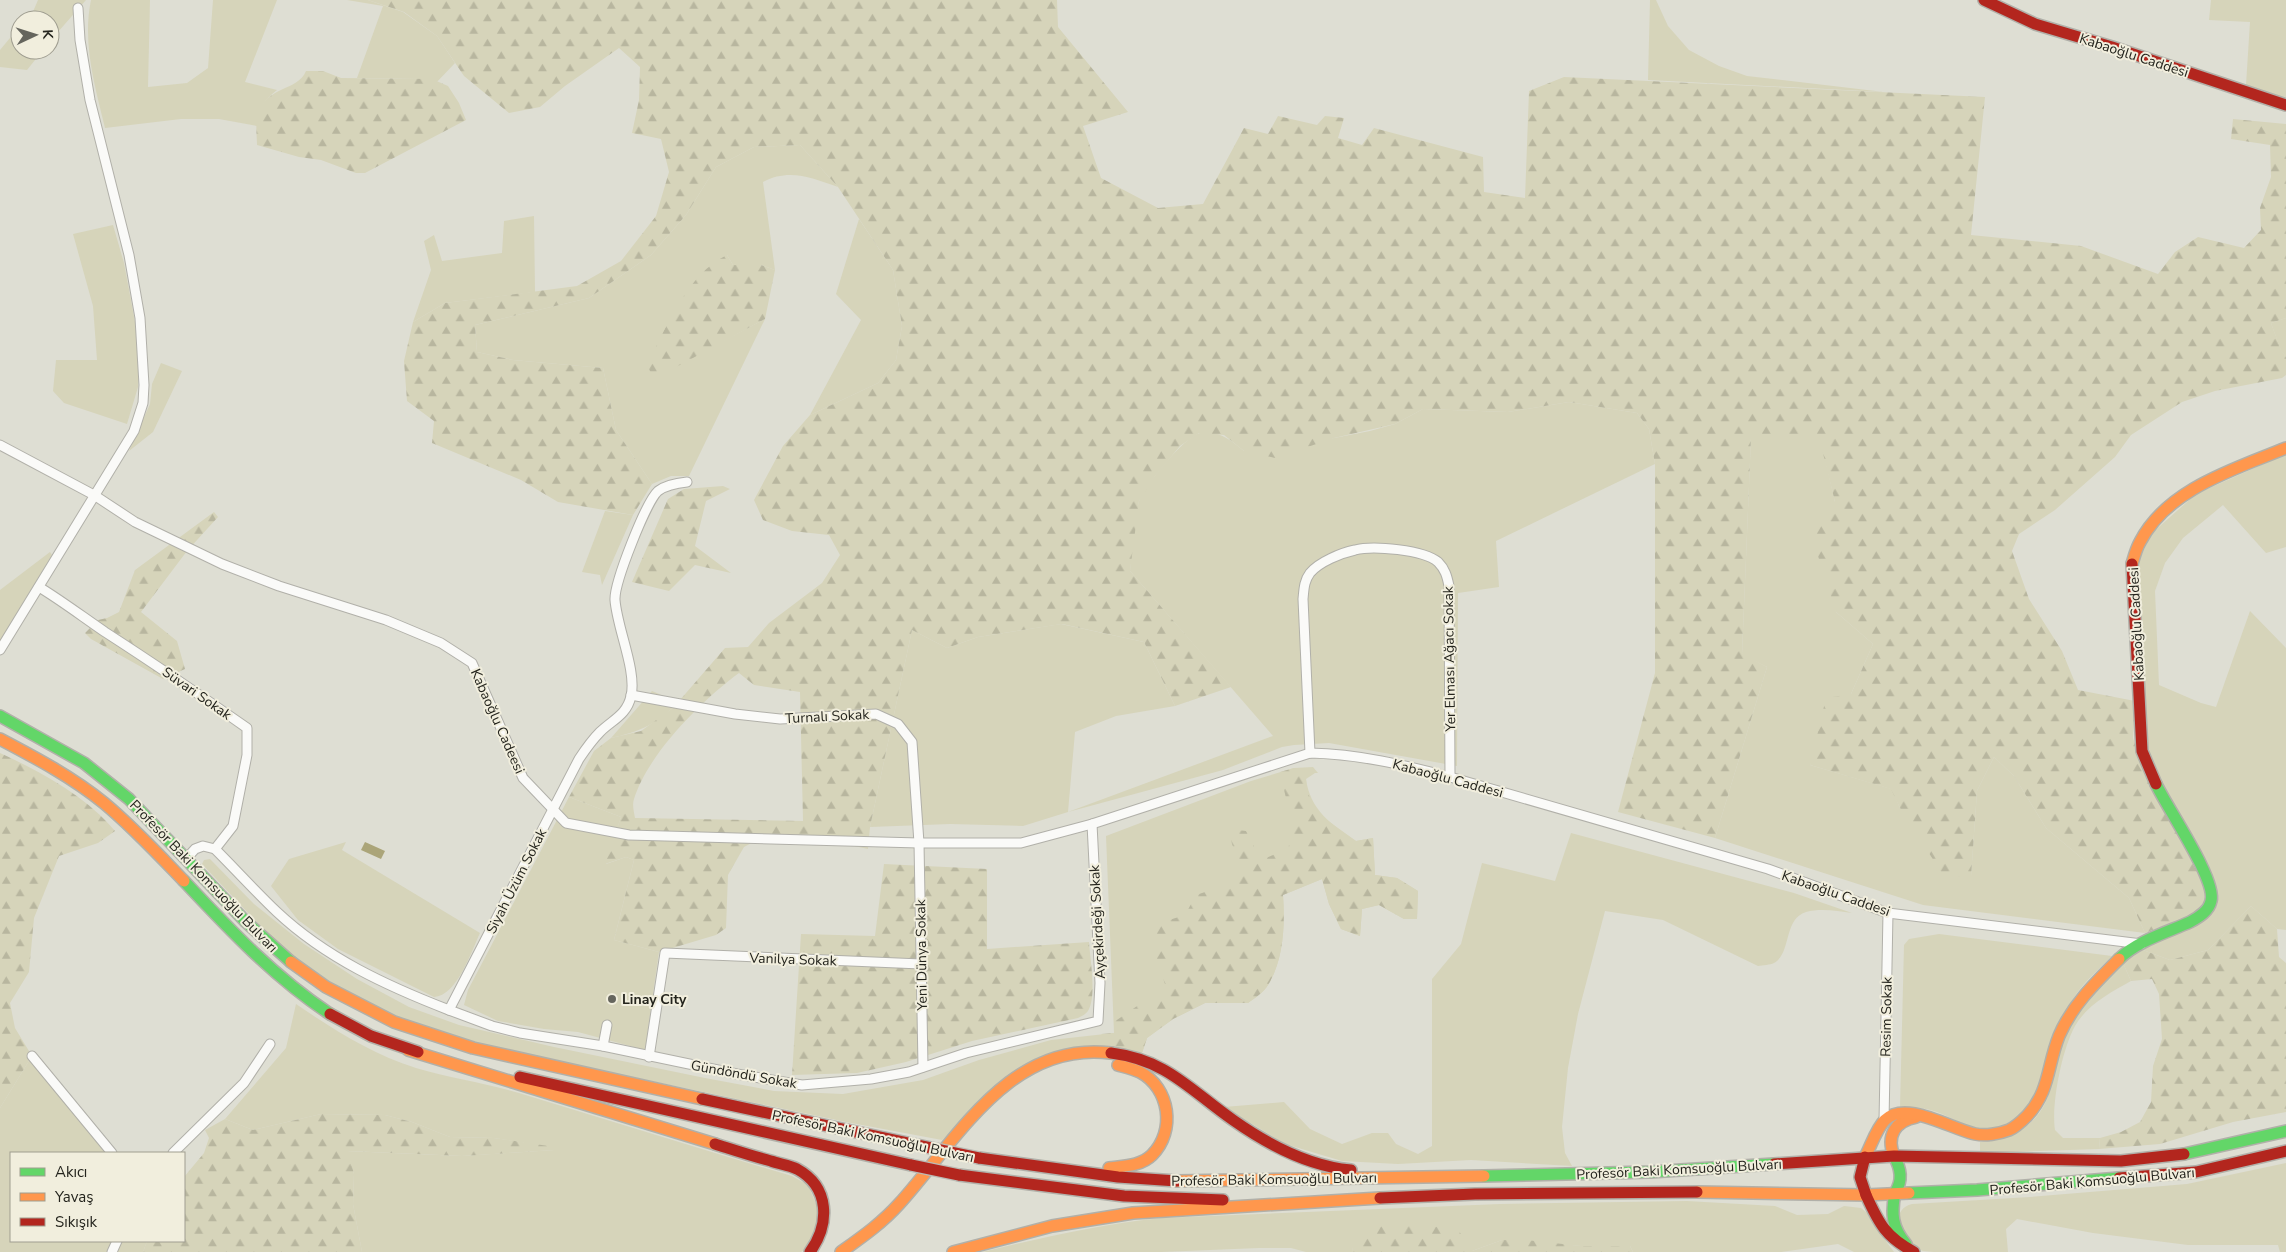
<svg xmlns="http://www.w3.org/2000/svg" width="2286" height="1252" font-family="'Nunito Sans',sans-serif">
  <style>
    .green { fill: #d6d4ba }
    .forest { fill: url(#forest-firs); fill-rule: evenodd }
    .water { fill: #aba579 }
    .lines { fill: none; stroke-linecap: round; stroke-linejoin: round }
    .street-casing { stroke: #b1b0a9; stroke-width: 11 }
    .fast-casing { stroke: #b1b0a9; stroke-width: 14 }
    .slow-casing { stroke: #b1b0a9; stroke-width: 14 }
    .jam-casing { stroke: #b1b0a9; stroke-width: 14 }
    .street { stroke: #fafaf8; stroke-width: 9 }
    .fast { stroke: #63d668; stroke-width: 11 }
    .slow { stroke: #ff974d; stroke-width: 11 }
    .jam { stroke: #b3261e; stroke-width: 11 }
    .jam-bridge-casing { stroke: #bbbbb5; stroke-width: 14; stroke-linecap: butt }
    .jam-bridge { stroke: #b3261e; stroke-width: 11 }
    .poi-dot { fill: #65655d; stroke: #f1eedd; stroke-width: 2 }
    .labels { text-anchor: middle; stroke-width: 4; stroke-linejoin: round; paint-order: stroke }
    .street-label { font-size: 14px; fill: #24241d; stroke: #f1eedd }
    .poi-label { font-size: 14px; font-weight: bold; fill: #24241d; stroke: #f1eedd; text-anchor: start }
  </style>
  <defs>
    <pattern id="forest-firs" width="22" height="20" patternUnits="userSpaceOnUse" patternTransform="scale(1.25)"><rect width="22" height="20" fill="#d6d4ba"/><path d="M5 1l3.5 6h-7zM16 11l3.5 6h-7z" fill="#b8b69f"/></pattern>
  </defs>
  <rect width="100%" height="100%" fill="#deded3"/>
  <!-- green -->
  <g class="green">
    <path d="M38,0H86L50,41V20H26L32,14Z"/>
    <path d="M91,0H150L148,87L187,83L208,68L213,0H277L245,82L277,90C264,100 258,109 257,126L219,119H181L105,128C95,86 82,43 91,0Z"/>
    <path d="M347,0H368L403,12L437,36L455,63L434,85L419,79L357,78L383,6Z"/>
    <path d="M1650,0H1656L1668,26L1689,50L1719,66L1747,76L1884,92L1648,80Z"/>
    <path d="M2211,0H2286V97L2270,95L2246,85L2250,22L2209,20Z"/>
    <path d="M20,26V50H43L27,70L0,67V50Z"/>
    <path d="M800,145L838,187C812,178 789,168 763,182L775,270L761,265H733L727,255L723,341L765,319L689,476H671L652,484L616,430L603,368L513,360L477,352L475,325L589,298L651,255L686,215L716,167L754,147Z"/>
    <path d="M534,216L535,292L445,303L413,322L431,270L424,241L434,235L442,261L502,253L504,221Z"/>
    <path d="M859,219L893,270L902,326L896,360L878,383L810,415L861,320L836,294Z"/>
    <path d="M113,225L124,263L135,322L139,363L138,387L127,424L64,403L53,391L56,360H97L93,306L73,234Z"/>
    <path d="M2286,318V357L2281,351L2271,323Z"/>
    <path d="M161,363L182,371L153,432L129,451L150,404L152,384Z"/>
    <path d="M1569,402L1637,413L1649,429L1655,464L1496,541L1499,587L1458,593L1457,766L1329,743L1294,745L1282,747L1223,770L1068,812L1023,826L950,824L870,827L912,630L947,648L978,637L1061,624L1144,642L1175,706L1116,716L1075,732L1068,812L1273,736L1130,571C1132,551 1133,520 1139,502C1143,487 1184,437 1200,433C1218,429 1232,441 1244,451L1334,438L1370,431L1395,424L1423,409L1508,412Z"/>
    <path d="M1751,437H1820L1835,502L1836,612L1873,644L1851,694L1810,765L1892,789L1900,808L1971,876L1977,791L1994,757L2014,776L2046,828L2129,898L2145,933L1923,905L1715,838L1767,667L1742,655Z"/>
    <path d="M2286,454V547L2266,553L2223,505L2183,538L2165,563L2155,591L2159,685L2201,703L2216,707L2250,611L2286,648V930L2277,929L2251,906L2208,950L2170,960L2143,950L2207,916L2217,906V890L2179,821L2153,767L2145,730L2138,585L2139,561L2151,534L2196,494Z"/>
    <path d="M605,511L633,515L602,585L600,575L582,572Z"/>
    <path d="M50,552L52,555L0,641V590Z"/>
    <path d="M652,691L678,702C659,724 638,732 611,738Z"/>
    <path d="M1313,767L1318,773H1315L1306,779C1310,810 1332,825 1356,841L1373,838L1375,875L1397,878L1418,891L1417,919H1404L1379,905L1362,909L1360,936L1341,929L1329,904L1322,879L1283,895C1285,924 1284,959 1268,985C1264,992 1255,998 1248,1003H1205L1173,1019L1147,1038L1142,1053L1055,1051L942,1140L846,1122L485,1046L409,1023L349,995L278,945L202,864L204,860L210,859L254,904L304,944L357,979L409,1007L459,1025L554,1047L705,1078L774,1091L843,1094L923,1080L979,1060L1051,1040L1114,1033L1106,836L1251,781L1294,768Z"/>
    <path d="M569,797L621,817L606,864L626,857L634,860L614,940L659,952L645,1050L578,1032L544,1029L498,1021L464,1005L468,990Z"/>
    <path d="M1571,833L1794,893L1852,913C1837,911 1821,908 1806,912C1783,919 1792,953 1774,963C1770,965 1763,965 1758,966L1663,920L1605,911L1578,1014L1568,1068L1562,1127L1565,1153L1572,1166L1471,1160L1398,1164L1342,1161L1285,1144L1224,1107L1284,1102L1310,1129L1342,1144L1372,1133H1388L1396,1144L1418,1154L1432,1146V979L1461,944L1482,863L1555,881Z"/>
    <path d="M346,842L342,850L480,933C471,952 457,996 434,997L338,949L298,920L271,886L289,859Z"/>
    <path d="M1939,934L2112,956C2098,970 2078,987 2070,1005C2053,1043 2041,1125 1991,1130C1973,1132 1954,1118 1937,1112C1925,1107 1913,1108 1900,1108L1904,945L1909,939Z"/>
    <path d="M2123,963L2131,981C2111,992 2087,1005 2075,1026C2062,1049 2051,1105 2055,1130L2063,1138H2100L2099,1149L1980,1153V1142C1992,1141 2002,1137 2013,1133C2059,1115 2049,1067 2067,1030C2081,1004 2102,984 2123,963Z"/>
    <path d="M296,1004C334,1030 372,1054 416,1068C450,1078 485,1083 519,1093C610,1121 701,1149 792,1176L808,1185L820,1213L811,1245L801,1252H362L353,1204L354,1174L347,1151L462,1156L554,1150L555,1148L494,1138L450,1137L412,1122L385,1115L321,1114L253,1130L225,1119L286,1048Z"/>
    <path d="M32,1056L112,1153H11V1241H147L143,1252H0V1108Z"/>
    <path d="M2286,1163V1252H2280L2278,1245H2188L2093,1233L2017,1219L2006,1229L2008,1252C1987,1252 1967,1252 1946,1252C1939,1252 1929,1252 1923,1251C1905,1245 1885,1211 1912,1204L2030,1197L2187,1184Z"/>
    <path d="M1687,1201L1775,1206L1797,1215L1828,1214L1844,1206L1861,1208L1871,1216L1882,1236L1894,1252H1854L1838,1244L1781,1252H1633L1630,1246H1581L1502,1240L1472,1251L1351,1238L1353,1252H1306L1291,1248H1259L1161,1252H982C1042,1238 1100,1224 1162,1218L1500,1204Z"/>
  </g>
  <!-- forest -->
  <g class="forest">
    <path d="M368,0H1057L1058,27L1128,112L1083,126L1101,178L1158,208L1203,204L1244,128L1268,134L1278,116L1317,125L1325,116L1344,118L1338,138L1362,145L1374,128L1483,157L1484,192L1525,198L1529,91L1564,77L1985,97L1971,235L2081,246L2158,274L2175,252L2198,237L2244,248L2261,230L2260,208L2271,177L2270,145L2231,139L2233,119L2286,124V318L2271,323L2281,350L2286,357V375L2282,378L2215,391L2182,402L2131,435L2115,457L2055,510L2019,534L2012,551L2029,599L2062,651L2078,690L2135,701L2133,738L2143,768L2206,887V899L2197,913L2145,933L2129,898L2046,828L2014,776L1994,757L1977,791L1971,877L1943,875L1900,808L1891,789L1810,765L1826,698L1851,694L1873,644L1836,612L1810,531L1835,502L1819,437L1751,438L1742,654L1767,667L1715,838L1618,812L1655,673V464L1649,429L1637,413L1569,402L1508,412L1423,409L1395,424L1334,438L1275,458L1244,451L1224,435L1199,433L1180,446L1155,476L1139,501L1130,571L1231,687L1175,706L1144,642L1062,624L978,637L947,648L912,630L870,827L868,849L803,835L763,837L744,847L728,875L726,928L716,935L659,952L614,940L634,860L626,857L605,864L621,817L569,797L594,751L611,738L641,731L673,708L725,648L748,647L769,623L822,583L840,555L829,535L792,531L763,520L754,500L783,446L810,415L878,383L896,360L902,326L893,270L838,187L800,145L754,147L716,167L686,215L651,255L589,298L475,325L477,352L513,360L603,368L616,430L652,484L633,515L558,502L521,480L432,443L434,421L407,401L404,361L413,322L445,303L577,286L621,261L656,216L669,172L661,139L632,133L639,100L640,67L619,48L565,86L540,107L509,113L464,76L437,36L404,12ZM739,673L754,685L800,692L803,821L635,818C634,812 632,805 634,799C648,754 701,701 739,673Z"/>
    <path d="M306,71H323L341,78L432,79L448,86L459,103L466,120L365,173H356L321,160L299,157L257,145C257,136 255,123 258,114C267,85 297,92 306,71Z"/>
    <path d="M727,255L733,265H761L775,270L765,319L667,372L651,373L647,365C666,328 687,274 727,255Z"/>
    <path d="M723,486L730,489L706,501L695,546L731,573L695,565L669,591L632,582L668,499L684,489Z"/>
    <path d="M214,512L218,517L187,551L141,612L177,641L185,669L163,679L91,639L85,633L98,620L107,618L119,612L135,570Z"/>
    <path d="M0,753C41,772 86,796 115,831L98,843L59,856L34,918L29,972L10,1003L15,1028L32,1056L0,1108Z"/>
    <path d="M1294,768L1306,779L1307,792L1320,815L1356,841L1373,838L1375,875L1397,878L1418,891L1417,919H1404L1379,905L1362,909L1360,936L1341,929L1329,904L1322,879L1283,895C1285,924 1284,959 1268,985C1264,992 1255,998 1248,1003H1205L1173,1019L1147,1038L1142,1053L1115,1047L1101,1034L1114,1033V1022L1140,1004L1169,997L1147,927L1185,915L1196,895L1226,885L1241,865L1232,844L1229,829L1246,831L1261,860L1288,849L1293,829L1280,772Z"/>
    <path d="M884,864L987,869V949L1089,942C1090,958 1097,997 1088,1011C1086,1014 1082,1016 1078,1018L972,1041L906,1062L857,1073L792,1075L801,934L875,936Z"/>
    <path d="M2251,906L2277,929L2279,957L2286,963V1112L2233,1122L2160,1144L2099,1149L2100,1138L2121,1132L2140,1122L2151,1102L2153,1066L2162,1039L2159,994L2152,979L2131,981L2123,963L2143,950L2170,960L2208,950Z"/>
    <path d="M321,1114L385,1115L412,1122L450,1137L494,1138L555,1147V1150L462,1156L348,1151L354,1174L353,1204L362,1252H143L147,1241H184V1177L204,1153L209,1138L205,1130L225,1119L253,1130Z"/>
    <path d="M1388,1224L1457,1228L1472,1251L1502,1240H1526L1581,1246H1630L1633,1252H1353L1350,1238Z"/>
  </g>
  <!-- water -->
  <path class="water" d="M365,842L385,851L381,859L361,850Z"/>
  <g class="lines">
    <defs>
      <g id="street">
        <path d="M0,445L94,495L135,522L222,564L279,586L386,620L441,643L472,663L523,778L566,823L629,835L919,843H1021L1092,824L1310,753C1359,754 1404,765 1450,777L1768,869L1888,913L2142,944"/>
        <path d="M39,587C62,601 83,617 105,632C153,663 200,695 247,728V755L233,826L215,849"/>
        <path d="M0,650L134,431L143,403L144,385L140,318L129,255L90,100L80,40L78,8"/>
        <path d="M631,695L735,714L780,719L876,714L898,724L912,742L919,843L923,1067"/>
        <path d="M1310,753L1303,599C1304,589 1304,581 1310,573C1319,562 1341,553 1355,550C1373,545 1424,550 1438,562C1445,569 1447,576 1449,586L1450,777"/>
        <path d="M186,859L195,849L203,846L215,849C236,870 256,892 277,912C326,958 387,986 449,1010L579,759C585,750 591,741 600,732C612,720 627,715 631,696C637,671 617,628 615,600C614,583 646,502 658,491C666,485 677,483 687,482"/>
        <path d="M449,1010L492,1026L520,1033L603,1046L737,1074L802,1085L871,1079L909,1072L966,1053L1098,1021L1100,983L1092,824"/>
        <path d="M603,1046L607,1025"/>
        <path d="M32,1056L112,1153"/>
        <path d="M649,1057L665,953L921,964"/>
        <path d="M1884,1121L1888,913"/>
        <path d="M173,1153L244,1083L270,1044"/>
        <path d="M112,1252L117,1241"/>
      </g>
      <g id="fast">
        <path d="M0,716L84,763L129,799L245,921L291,962"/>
        <path d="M184,881C229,929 274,977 330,1014"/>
        <path d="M2119,959C2137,941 2168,932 2190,922C2199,917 2209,911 2211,901C2217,880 2167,808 2156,784"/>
        <path d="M2184,1154L2286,1131"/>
        <path d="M1894,1156C1901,1169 1903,1180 1895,1193"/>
        <path d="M1484,1176L1650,1172L1774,1164"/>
        <path d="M1895,1193C1891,1213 1892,1228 1906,1244"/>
        <path d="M1909,1193L1977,1190L2119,1178"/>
      </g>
      <g id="slow">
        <path d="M2132,564C2134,557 2136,549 2140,542C2167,489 2235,469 2286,448"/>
        <path d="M0,739C36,758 72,777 104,803C133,827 158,854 184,881"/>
        <path d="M291,962L326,987L394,1022L473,1048L702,1099"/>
        <path d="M408,1050L715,1144"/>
        <path d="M1894,1156C1886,1136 1895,1121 1916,1117"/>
        <path d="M1865,1157C1871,1146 1876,1129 1885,1120C1906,1100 1951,1129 1975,1134C1985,1136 1999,1134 2009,1130C2016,1127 2022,1121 2027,1116C2050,1091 2047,1066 2059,1036C2072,1005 2096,982 2119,959"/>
        <path d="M1109,1168C1124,1166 1141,1166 1152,1155C1176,1131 1170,1088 1140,1072C1133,1069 1125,1067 1118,1065"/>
        <path d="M1177,1181L1484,1176"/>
        <path d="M1697,1192L1866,1195L1909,1193"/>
        <path d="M841,1252C862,1237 882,1223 899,1204C957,1140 1010,1040 1111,1053"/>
        <path d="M953,1252L1052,1226L1133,1213L1380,1198"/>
      </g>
      <g id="jam">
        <path d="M1984,0L2035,24L2112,47L2286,105"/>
        <path d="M2132,564L2142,751L2156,784"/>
        <path d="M330,1014L371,1036L418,1052"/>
        <path d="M1111,1053C1167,1060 1190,1090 1233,1120C1267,1144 1309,1166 1351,1170"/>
        <path d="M520,1077L911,1165"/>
        <path d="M702,1099L931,1148"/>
        <path d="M715,1144C734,1150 752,1156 771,1161C779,1164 789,1165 797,1169C830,1187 830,1224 810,1252"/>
        <path d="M1865,1157L1860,1177L1866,1195"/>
        <path d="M979,1158L1118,1177L1177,1181"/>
        <path d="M1774,1164L1894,1156L2121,1161L2184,1154"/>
        <path d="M959,1175L1124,1196L1223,1200"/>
        <path d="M2119,1178L2196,1172L2286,1151"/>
        <path d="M1866,1195C1879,1224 1886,1237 1914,1252"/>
        <path d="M1380,1198L1475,1194L1697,1192"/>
      </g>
    </defs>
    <!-- street casing -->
    <use href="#street" class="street-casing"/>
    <!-- fast casing -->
    <use href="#fast" class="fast-casing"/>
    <!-- slow casing -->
    <use href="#slow" class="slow-casing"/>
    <!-- jam casing -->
    <use href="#jam" class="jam-casing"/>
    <!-- street -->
    <use href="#street" class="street"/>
    <!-- fast -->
    <use href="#fast" class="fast"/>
    <!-- slow -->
    <use href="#slow" class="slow"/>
    <!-- jam -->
    <use href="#jam" class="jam"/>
    <defs>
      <g id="jam-bridge">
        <path d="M931,1148L979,1158"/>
        <path d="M911,1165L959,1175"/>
      </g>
    </defs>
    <!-- jam-bridge casing -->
    <use href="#jam-bridge" class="jam-bridge-casing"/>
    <!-- jam-bridge -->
    <use href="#jam-bridge" class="jam-bridge"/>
  </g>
  <!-- markers -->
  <circle class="poi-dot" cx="612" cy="999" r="5"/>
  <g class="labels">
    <!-- street labels -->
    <g class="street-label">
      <text transform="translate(2134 55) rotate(18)" y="5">Kabaoğlu Caddesi</text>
      <text transform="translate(2136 624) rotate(-93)" y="5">Kabaoğlu Caddesi</text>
      <text transform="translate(1449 659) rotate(-91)" y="5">Yer Elması Ağacı Sokak</text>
      <text transform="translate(197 693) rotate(35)" y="5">Süvari Sokak</text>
      <text transform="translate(827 716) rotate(-3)" y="5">Turnalı Sokak</text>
      <text transform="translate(498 721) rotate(66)" y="5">Kabaoğlu Cadeesi</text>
      <text transform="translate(1448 778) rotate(15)" y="5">Kabaoğlu Caddesi</text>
      <text transform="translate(204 876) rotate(46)" y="5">Profesör Baki Komsuoğlu Bulvarı</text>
      <text transform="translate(516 881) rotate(-63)" y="5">Siyah Üzüm Sokak</text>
      <text transform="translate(1836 893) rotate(19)" y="5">Kabaoğlu Caddesi</text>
      <text transform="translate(1097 922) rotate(-93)" y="5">Ayçekirdeği Sokak</text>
      <text transform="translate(921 955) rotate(-91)" y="5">Yeni Dünya Sokak</text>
      <text transform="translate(793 959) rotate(2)" y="5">Vanilya Sokak</text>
      <text transform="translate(1886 1017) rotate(-89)" y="5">Resim Sokak</text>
      <text transform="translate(744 1074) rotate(10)" y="5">Gündöndü Sokak</text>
      <text transform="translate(873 1136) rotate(12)" y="5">Profesör Baki Komsuoğlu Bulvarı</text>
      <text transform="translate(1679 1169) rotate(-3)" y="5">Profesör Baki Komsuoğlu Bulvarı</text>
      <text transform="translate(1274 1179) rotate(-1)" y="5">Profesör Baki Komsuoğlu Bulvarı</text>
      <text transform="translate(2092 1181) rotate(-5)" y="5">Profesör Baki Komsuoğlu Bulvarı</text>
    </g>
    <!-- poi labels -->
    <g class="poi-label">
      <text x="622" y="1004">Linay City</text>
    </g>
  </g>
  <!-- legend -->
  <rect x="10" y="1152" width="175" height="90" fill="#f1eedd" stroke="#9f9d90"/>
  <rect x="20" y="1168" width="25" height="8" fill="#63d668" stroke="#9f9d90"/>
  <text x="55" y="1177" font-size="15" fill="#24241d">Akıcı</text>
  <rect x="20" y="1193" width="25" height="8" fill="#ff974d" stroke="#9f9d90"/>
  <text x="55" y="1202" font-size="15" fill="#24241d">Yavaş</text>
  <rect x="20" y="1218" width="25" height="8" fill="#b3261e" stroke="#9f9d90"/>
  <text x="55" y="1227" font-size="15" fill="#24241d">Sıkışık</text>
  <!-- north arrow -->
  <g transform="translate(35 35) rotate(86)"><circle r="24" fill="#f1eedd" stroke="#9f9d90"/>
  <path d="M0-4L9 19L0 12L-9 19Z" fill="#65655d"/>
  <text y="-8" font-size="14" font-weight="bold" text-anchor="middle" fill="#24241d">K</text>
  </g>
</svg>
